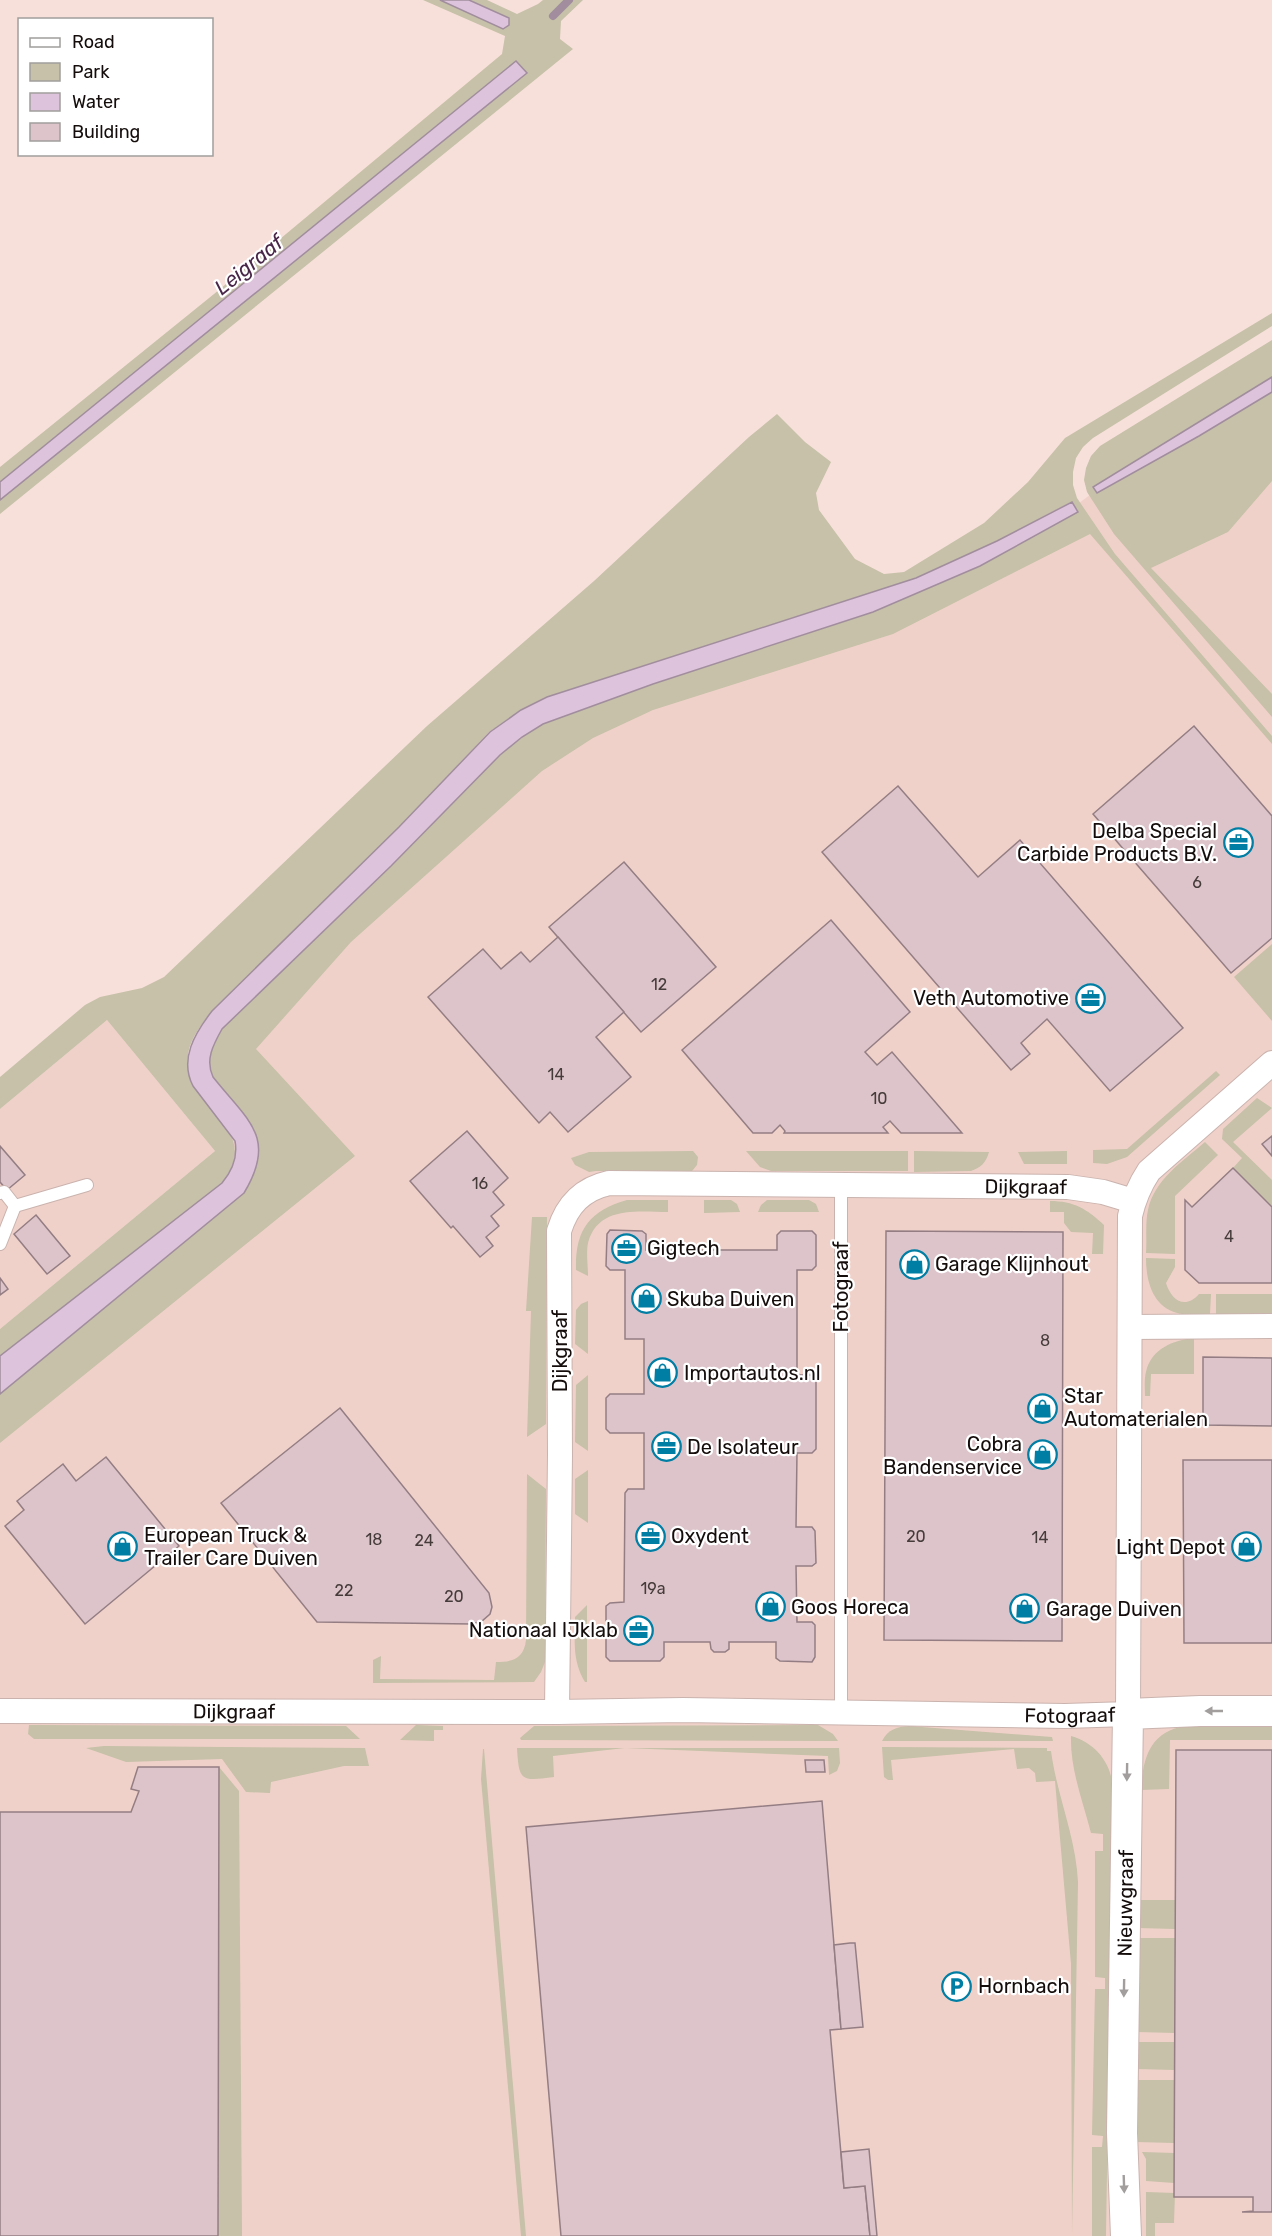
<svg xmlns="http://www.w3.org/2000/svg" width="1272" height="2236" font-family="Rubik,sans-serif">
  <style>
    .built { fill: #f0d1c9 }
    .green { fill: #c6c1a8 }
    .water { fill: #ddc4dc; stroke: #a18d9d; stroke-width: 1.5 }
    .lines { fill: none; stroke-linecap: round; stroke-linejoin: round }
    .stream { stroke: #a18d9d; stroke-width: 8 }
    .building { fill: #dcc4ca; stroke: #947e84; stroke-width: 1.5 }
    .service-casing { stroke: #cab3ae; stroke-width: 14 }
    .minor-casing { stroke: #cab3ae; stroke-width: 26 }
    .tertiary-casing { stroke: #cab3ae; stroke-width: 32 }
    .service { stroke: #fff; stroke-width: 12 }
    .minor { stroke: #fff; stroke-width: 24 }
    .tertiary { stroke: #fff; stroke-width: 30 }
    .oneway { fill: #a19e9d }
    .labels { text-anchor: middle; stroke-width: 4.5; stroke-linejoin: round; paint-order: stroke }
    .number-label { font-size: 16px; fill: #463b3b }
    .poi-label { font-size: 20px; fill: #140d0b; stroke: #fff; text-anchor: start }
    .street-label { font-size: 20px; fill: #140d0b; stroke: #fff }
    .water-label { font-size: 21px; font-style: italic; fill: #492749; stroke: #fff }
  </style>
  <rect width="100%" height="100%" fill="#f8e0da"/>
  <!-- built -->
  <g class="built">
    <path d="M1272,383V2236H0V1376L239,1184L201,1075L496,740L898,594L1075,506L1098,489Z"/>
    <path d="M107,1020L215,1151L0,1329V1109Z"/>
  </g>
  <!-- green -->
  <g class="green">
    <path d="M423,0H487L517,14L538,4L543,0H583L561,21L560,39L573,49L0,514V467L214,294L502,54L505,36Z"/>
    <path d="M1272,313V326L1093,438L1083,447L1076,458L1073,472V485L1077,498L1115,554L1272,736V744L1090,534L893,634L653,710L593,738L542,771L351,942L256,1049L355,1156L0,1443V1394L244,1193L256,1134L213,1077C205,1060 213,1045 222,1029L391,866L500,755L522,737L543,724L653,684L873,612L980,566L1078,511L1071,502L997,541L916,578L547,697L521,710L489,732L399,827L212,1011C200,1026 185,1045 188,1065C194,1114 263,1130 222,1183L0,1356V1329L215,1151L107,1020L0,1109V1077L85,1005L100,997L142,988L164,977L427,726L594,581L749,437L777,414L805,442L831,462L816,493L819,510L855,559L884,574L904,572L984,523L1028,482L1065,438Z"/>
    <path d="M1272,340V481L1228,532L1151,568L1272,694V717L1114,534L1087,492L1084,480L1086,468L1091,456L1100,446Z"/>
    <path d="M1272,944V1021L1234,977Z"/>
    <path d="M1216,1071L1220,1075L1127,1157L1107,1164L1093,1163V1150L1127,1149Z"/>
    <path d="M1257,1098L1272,1108L1233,1142L1272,1180V1207L1233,1168L1242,1158L1222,1139L1223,1129Z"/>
    <path d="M1205,1142L1218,1155L1175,1196V1254L1146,1253C1147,1239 1145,1223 1148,1210C1154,1180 1183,1161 1205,1142Z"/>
    <path d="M693,1151L698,1157L697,1165L692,1171H596L589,1172L575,1165L571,1158L589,1152Z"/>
    <path d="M746,1151H908V1171H771L760,1167Z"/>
    <path d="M914,1151L989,1152C986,1163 981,1167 971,1171L914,1172Z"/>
    <path d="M1067,1151V1164H1024L1018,1152Z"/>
    <path d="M627,1200H668V1212C639,1212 598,1205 588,1243C586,1253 588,1266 588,1276L576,1270C575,1230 589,1211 627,1200Z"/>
    <path d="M704,1200H731L737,1204L740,1212L704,1213Z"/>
    <path d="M767,1200H809L816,1204L819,1212H758L761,1205Z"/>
    <path d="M1050,1201C1074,1201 1087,1209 1104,1225L1103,1254H1092L1093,1233L1071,1232L1064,1223V1212H1050Z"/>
    <path d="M532,1217H547L546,1424L527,1437L531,1311H526Z"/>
    <path d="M1146,1258L1175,1259V1267L1166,1283C1171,1300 1185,1310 1199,1294H1211L1210,1314C1200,1314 1187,1316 1177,1313C1152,1306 1146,1280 1146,1258Z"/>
    <path d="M1216,1294H1272V1315L1216,1314Z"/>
    <path d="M588,1301V1354L575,1344L576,1310L581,1304Z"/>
    <path d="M1194,1338V1374H1151L1150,1396H1145C1145,1389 1144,1379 1146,1372C1151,1349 1173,1340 1194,1338Z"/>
    <path d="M588,1375V1451L575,1442L576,1385Z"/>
    <path d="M588,1470V1523L575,1514V1479Z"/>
    <path d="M527,1474L546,1489L545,1662L541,1672L534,1682L373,1683V1660L381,1656L380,1679L494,1680L496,1662C512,1662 524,1659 526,1640Z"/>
    <path d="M587,1605V1682H585C572,1660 575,1642 575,1617Z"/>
    <path d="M29,1725L346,1726L360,1739H34L28,1734Z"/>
    <path d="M416,1725L443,1726V1730H434V1741L400,1740Z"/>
    <path d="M818,1725L833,1734L838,1741L521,1740L520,1738L534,1726Z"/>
    <path d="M909,1726L1052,1737L1053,1741H882C888,1729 897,1727 909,1726Z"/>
    <path d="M1185,1726H1272V1740H1170L1169,1789L1141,1790C1143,1759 1149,1732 1185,1726Z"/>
    <path d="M1071,1736C1095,1743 1110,1761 1113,1786L1106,2236H1092V2147H1102L1103,2136L1092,2135L1095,1989H1105V1978L1095,1977V1851H1103V1834L1091,1833C1083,1802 1070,1769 1071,1736Z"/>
    <path d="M104,1746L365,1748L369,1766H344L271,1782L270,1793L246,1792L222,1759L126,1762L86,1748Z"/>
    <path d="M882,1747L1047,1748V1751H1051C1057,1796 1076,1837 1078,1882L1072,2236L1071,1964L1055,1781L1036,1782L1035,1773L1029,1768L1017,1769L1014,1749L891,1760L893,1780H888L884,1777Z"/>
    <path d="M517,1748H839L840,1763L837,1771L829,1775L828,1756L625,1748L553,1756L554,1777C521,1781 519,1782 517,1748Z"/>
    <path d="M483,1749H484L526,2236H521L481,1779Z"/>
    <path d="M219,1767L239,1791L242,2236H218Z"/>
    <path d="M1138,1900H1175V1929L1138,1928Z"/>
    <path d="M1137,1938H1175V2033L1137,2032Z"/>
    <path d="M1136,2042H1175V2070L1136,2069Z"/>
    <path d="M1136,2080H1175L1174,2143L1136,2142Z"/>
    <path d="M1142,2152L1175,2153L1174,2183L1146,2181V2159Z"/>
    <path d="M1146,2192L1175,2193L1174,2223H1155V2236H1146Z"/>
  </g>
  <!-- water -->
  <g class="water">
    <path d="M440,0H469L509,18V25L503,29Z"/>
    <path d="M516,61L527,73L0,500V482Z"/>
    <path d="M1272,377V392L1199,436L1097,493L1093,487Z"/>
    <path d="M1072,502L1078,512L980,566L873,612L653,684L543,724L522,737L500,755L391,866L222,1029C213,1045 205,1060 213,1077C247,1120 278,1137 244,1193L0,1394V1356L222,1183C232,1171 238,1157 235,1141L193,1086C179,1059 195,1033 212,1011L399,827L490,732L521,710L547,697L916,578L997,541Z"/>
  </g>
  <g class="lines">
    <!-- stream -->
    <path class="stream" d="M553,16L569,0"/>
  </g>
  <!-- building -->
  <g class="building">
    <path d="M1194,726L1272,816V938L1231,973L1093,814Z"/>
    <path d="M898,786L978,877L1020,840L1183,1028L1110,1091L1047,1019L1021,1043L1030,1054L1011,1070L822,852Z"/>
    <path d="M624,862L716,967L641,1032L549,927Z"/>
    <path d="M831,920L910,1012L865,1052L877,1065L892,1052L962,1133H901L890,1121L883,1127L888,1133H784L785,1131L780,1125L772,1133H753L682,1050Z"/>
    <path d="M558,937L624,1012L596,1037L631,1077L568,1132L550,1112L539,1123L428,997L483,949L501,969L521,952L530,962Z"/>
    <path d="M467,1131L508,1178L493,1192L504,1205L491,1216L499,1226L486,1237L493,1246L480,1257L453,1226L451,1228L410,1181Z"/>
    <path d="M1272,1136V1156L1262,1144Z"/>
    <path d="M0,1146L25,1175L7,1190L0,1182Z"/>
    <path d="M1233,1168L1272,1207V1283H1199L1185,1270V1200L1192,1207Z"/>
    <path d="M36,1215L70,1256L47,1274L14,1234Z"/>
    <path d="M610,1230L642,1231L646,1234V1250H777V1235L781,1231H812L816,1235V1266L812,1270H797V1375H812L816,1379V1449L812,1453H797L796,1527H812L815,1531L816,1563L812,1566H796L797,1622H812L815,1625V1657L812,1662L780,1661L776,1658V1642H729V1649L725,1652H714L711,1649L710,1642H664V1657L660,1661H610L606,1657V1606L610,1603L624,1602L625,1493L628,1489H644V1433H610L606,1429V1398L610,1394H644V1339H625V1270H610L606,1266L607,1234Z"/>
    <path d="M886,1231L1063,1232L1062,1641L884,1640Z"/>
    <path d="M0,1278L8,1289L0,1295Z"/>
    <path d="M1203,1357L1272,1358V1426L1203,1425Z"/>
    <path d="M340,1408L489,1593L492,1607L490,1614L482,1621L472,1624L317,1622L221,1503Z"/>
    <path d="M106,1457L179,1546L85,1624L5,1526L24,1510L17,1501L63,1464L76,1481Z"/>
    <path d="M1183,1460H1272V1643H1184Z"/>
    <path d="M1176,1750H1272V2212H1242L1253,2211V2197H1174Z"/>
    <path d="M805,1760H824L825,1772H806Z"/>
    <path d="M138,1767H219L218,2236H0V1812H131L139,1791L131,1789Z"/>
    <path d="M822,1801L841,2029L830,2030L844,2188L865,2186L870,2236H561L526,1827Z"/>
    <path d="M850,1943H855L863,2027L841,2029L834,1945Z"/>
    <path d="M869,2149L877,2236H870L865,2186L844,2188L841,2152Z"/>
  </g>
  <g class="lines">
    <defs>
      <g id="service">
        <path d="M841,1186V1712"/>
        <path d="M0,1193L4,1192L15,1206L0,1244"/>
        <path d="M15,1206L87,1185"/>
      </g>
      <g id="minor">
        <path d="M1130,1327L1272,1326"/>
        <path id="s1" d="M0,1711L557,1712L560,1455L559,1231C567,1205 582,1189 609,1183L1068,1187L1103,1192L1133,1201"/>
        <path id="s2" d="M557,1712L683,1710L1065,1716L1128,1714L1130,1216C1134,1198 1139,1186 1149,1171L1272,1063"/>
      </g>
      <g id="tertiary">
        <path id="s3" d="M1126,2236L1122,2133L1128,1714L1200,1711H1272"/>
      </g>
    </defs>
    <!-- service casing -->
    <use href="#service" class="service-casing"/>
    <!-- minor casing -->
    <use href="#minor" class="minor-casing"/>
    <!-- tertiary casing -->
    <use href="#tertiary" class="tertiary-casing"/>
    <!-- service -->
    <use href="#service" class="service"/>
    <!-- minor -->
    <use href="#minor" class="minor"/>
    <!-- tertiary -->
    <use href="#tertiary" class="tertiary"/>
  </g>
  <!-- one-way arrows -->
  <defs><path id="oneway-solid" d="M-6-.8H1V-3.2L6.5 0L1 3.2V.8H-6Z" transform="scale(1.5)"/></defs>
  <g class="oneway">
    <use href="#oneway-solid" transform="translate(1214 1711) rotate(-180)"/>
    <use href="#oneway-solid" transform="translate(1127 1772) rotate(91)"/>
    <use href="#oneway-solid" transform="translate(1124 1988) rotate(91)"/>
    <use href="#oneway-solid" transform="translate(1124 2184) rotate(88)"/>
  </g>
  <!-- icons -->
  <defs>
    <symbol id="office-ring" viewBox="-11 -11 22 22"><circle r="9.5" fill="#fff" stroke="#017ea4" stroke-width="1.5"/><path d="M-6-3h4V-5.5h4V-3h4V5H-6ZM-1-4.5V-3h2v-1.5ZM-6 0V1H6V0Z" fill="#017ea4"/></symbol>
    <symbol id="shop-ring" viewBox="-11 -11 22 22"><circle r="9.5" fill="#fff" stroke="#017ea4" stroke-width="1.5"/><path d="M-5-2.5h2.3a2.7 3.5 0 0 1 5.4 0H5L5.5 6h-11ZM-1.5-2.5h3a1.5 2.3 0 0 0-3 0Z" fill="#017ea4"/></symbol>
    <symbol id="parking-ring" viewBox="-11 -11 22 22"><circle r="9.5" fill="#fff" stroke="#017ea4" stroke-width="1.5"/><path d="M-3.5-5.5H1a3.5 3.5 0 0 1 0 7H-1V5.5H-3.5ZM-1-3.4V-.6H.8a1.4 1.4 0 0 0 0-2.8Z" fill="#017ea4"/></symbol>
  </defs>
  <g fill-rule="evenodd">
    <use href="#office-ring" x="1222" y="826" width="33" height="33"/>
    <use href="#office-ring" x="1074" y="982" width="33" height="33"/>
    <use href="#office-ring" x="610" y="1232" width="33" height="33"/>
    <use href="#shop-ring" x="898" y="1248" width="33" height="33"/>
    <use href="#shop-ring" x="630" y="1282" width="33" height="33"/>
    <use href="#shop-ring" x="646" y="1356" width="33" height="33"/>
    <use href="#shop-ring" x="1026" y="1392" width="33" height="33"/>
    <use href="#office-ring" x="650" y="1430" width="33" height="33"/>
    <use href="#shop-ring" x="1026" y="1438" width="33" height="33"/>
    <use href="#office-ring" x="634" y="1520" width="33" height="33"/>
    <use href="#shop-ring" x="106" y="1530" width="33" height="33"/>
    <use href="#shop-ring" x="1230" y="1530" width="33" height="33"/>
    <use href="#shop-ring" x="754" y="1590" width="33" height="33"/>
    <use href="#shop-ring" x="1008" y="1592" width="33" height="33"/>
    <use href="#office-ring" x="622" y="1614" width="33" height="33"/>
    <use href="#parking-ring" x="940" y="1970" width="33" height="33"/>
  </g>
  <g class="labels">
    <!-- number labels -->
    <g class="number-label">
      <text x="1197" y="888">6</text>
      <text x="659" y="990">12</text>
      <text x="556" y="1080">14</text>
      <text x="879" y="1104">10</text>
      <text x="480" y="1189">16</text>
      <text x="1229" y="1242">4</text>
      <text x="1045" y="1346">8</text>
      <text x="916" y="1542">20</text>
      <text x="1040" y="1543">14</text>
      <text x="374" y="1545">18</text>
      <text x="424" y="1546">24</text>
      <text x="653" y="1594">19a</text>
      <text x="344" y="1596">22</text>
      <text x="454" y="1602">20</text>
    </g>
    <!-- poi labels -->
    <g class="poi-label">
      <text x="1217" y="838" text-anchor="end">Delba Special<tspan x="1217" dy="23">Carbide Products B.V.</tspan></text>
      <text x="1069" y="1005" text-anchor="end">Veth Automotive</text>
      <text x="647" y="1255">Gigtech</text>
      <text x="935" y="1271">Garage Klijnhout</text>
      <text x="667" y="1306">Skuba Duiven</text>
      <text x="684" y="1380">Importautos.nl</text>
      <text x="1064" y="1403">Star<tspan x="1064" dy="23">Automaterialen</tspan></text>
      <text x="1022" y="1451" text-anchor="end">Cobra<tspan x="1022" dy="23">Bandenservice</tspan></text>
      <text x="687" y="1454">De Isolateur</text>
      <text x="144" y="1542">European Truck &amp;<tspan x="144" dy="23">Trailer Care Duiven</tspan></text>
      <text x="671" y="1543">Oxydent</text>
      <text x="1225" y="1554" text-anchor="end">Light Depot</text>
      <text x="791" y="1614">Goos Horeca</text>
      <text x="1046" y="1616">Garage Duiven</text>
      <text x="618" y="1637" text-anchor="end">Nationaal IJklab</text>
      <text x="978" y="1993">Hornbach</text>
    </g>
    <!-- street labels -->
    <g class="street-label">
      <text dy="7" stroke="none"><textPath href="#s1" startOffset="1528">Dijkgraaf</textPath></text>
      <text transform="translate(841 1287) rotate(-90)" y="7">Fotograaf</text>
      <text transform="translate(560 1351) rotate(-90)" y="7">Dijkgraaf</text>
      <text dy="7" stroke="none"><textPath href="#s1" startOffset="234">Dijkgraaf</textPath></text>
      <text dy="7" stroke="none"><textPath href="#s2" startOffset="513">Fotograaf</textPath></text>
      <text dy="7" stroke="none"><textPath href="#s3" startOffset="333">Nieuwgraaf</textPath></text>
    </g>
    <!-- water labels -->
    <g class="water-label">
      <text transform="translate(249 265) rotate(-39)" y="7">Leigraaf</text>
    </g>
  </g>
  <!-- legend -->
  <rect x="18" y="18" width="195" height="138" fill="#ffffff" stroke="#a19e9d" stroke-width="1.5"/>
  <rect x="30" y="38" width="30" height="9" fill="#ffffff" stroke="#a19e9d" stroke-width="1.5"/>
  <text x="72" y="48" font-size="18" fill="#140d0b">Road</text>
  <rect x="30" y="63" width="30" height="18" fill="#c6c1a8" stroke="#a19e9d" stroke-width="1.5"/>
  <text x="72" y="78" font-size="18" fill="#140d0b">Park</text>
  <rect x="30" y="93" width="30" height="18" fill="#ddc4dc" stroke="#a19e9d" stroke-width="1.5"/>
  <text x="72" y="108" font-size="18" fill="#140d0b">Water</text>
  <rect x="30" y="123" width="30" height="18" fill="#dcc4ca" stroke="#a19e9d" stroke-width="1.5"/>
  <text x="72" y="138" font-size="18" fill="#140d0b">Building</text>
</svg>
